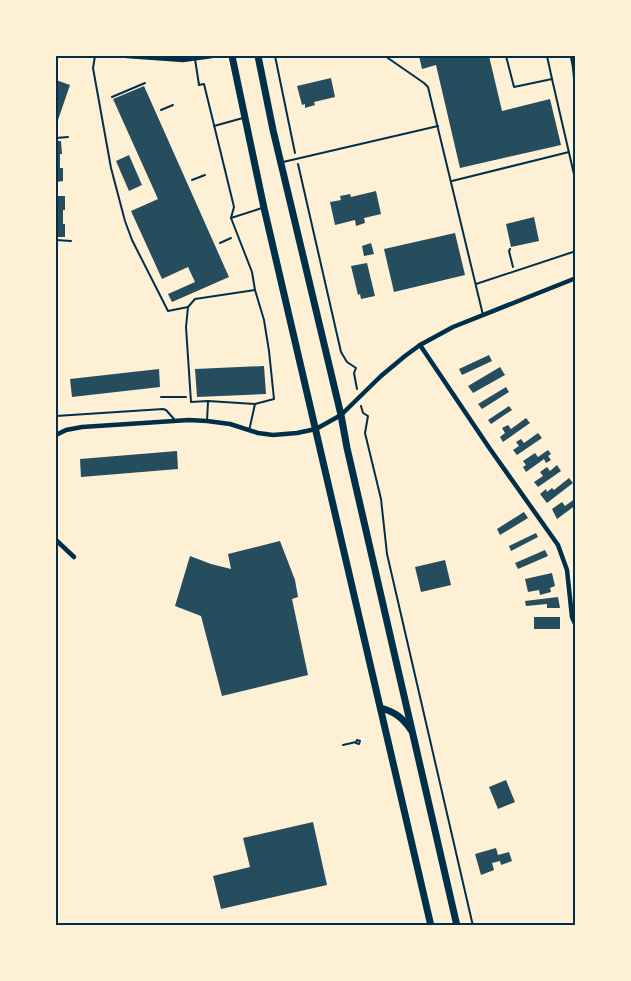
<svg xmlns="http://www.w3.org/2000/svg" width="631" height="981" font-family="'Open Sans',sans-serif">
  <style>
    .building { fill: #264d5e }
    .lines { fill: none; stroke-linecap: round; stroke-linejoin: round }
    .path { stroke: #003049; stroke-width: 2 }
    .service { stroke: #003049; stroke-width: 2 }
    .minor { stroke: #003049; stroke-width: 4.5 }
    .primary { stroke: #003049; stroke-width: 7 }
    .neatline { fill: none; stroke: #003049; stroke-width: 2 }
  </style>
  <rect width="100%" height="100%" fill="#fdf0d5"/>
  <!-- building -->
  <g class="building">
    <path d="M419,56H489L502,111L550,99L561,145L460,168L436,65L422,69Z"/>
    <path d="M331,78L335,97L314,102L315,105L305,108V104L302,105L297,86Z"/>
    <path d="M56,80L70,85L58,120L56,119Z"/>
    <path d="M144,86L229,277L172,302L168,294L195,282L188,267L162,279L131,211L158,199L113,99Z"/>
    <path d="M56,141H61L62,154H60V168H63V181L56,182Z"/>
    <path d="M129,155L142,185L129,191L116,161Z"/>
    <path d="M376,191L381,214L364,218L365,223L356,226L355,220L335,225L330,202L341,200L340,196L350,194L351,197Z"/>
    <path d="M56,196H65V210H63V224H65V237H56Z"/>
    <path d="M534,217L539,241L511,247L506,224Z"/>
    <path d="M455,233L465,275L394,292L384,249Z"/>
    <path d="M371,243L374,254L364,256L362,246Z"/>
    <path d="M367,263L375,296L361,299L360,294L358,295L351,266Z"/>
    <path d="M489,355L492,361L462,375L459,369Z"/>
    <path d="M264,366L266,394L197,397L195,369Z"/>
    <path d="M500,367L505,375L473,393L468,386Z"/>
    <path d="M159,369L160,387L72,397L70,379Z"/>
    <path d="M506,387L509,392L482,409L478,404Z"/>
    <path d="M509,406L512,410L491,424L488,420Z"/>
    <path d="M526,418L530,423L503,442L500,437L505,433L502,428L508,425L511,429Z"/>
    <path d="M538,433L542,438L517,455L513,450L519,446L516,442L521,439L524,443Z"/>
    <path d="M548,450L551,454L548,456L551,460L546,463L544,459L526,472L523,467L526,465L523,461L535,453L538,457Z"/>
    <path d="M177,451L178,469L81,477L80,459Z"/>
    <path d="M557,465L561,471L538,487L534,482L543,476L540,472L547,467L550,471Z"/>
    <path d="M569,478L573,483L547,503L540,494L546,489L547,492L552,488L554,490Z"/>
    <path d="M576,498V505L557,519L552,509L562,502L565,506Z"/>
    <path d="M524,512L528,518L500,535L497,529Z"/>
    <path d="M536,533L538,537L511,551L509,546Z"/>
    <path d="M280,541L295,580L298,597L292,599L308,675L222,696L201,616L175,606L190,556L211,564L231,569L228,554Z"/>
    <path d="M545,550L548,556L518,569L515,563Z"/>
    <path d="M445,560L451,585L421,592L415,567Z"/>
    <path d="M552,573L555,586L550,588L551,592L540,595L539,590L528,592L525,579Z"/>
    <path d="M558,597L560,608H547V604L526,606L525,601Z"/>
    <rect x="534" y="617" width="26" height="12"/>
    <path d="M506,780L515,802L498,809L489,787Z"/>
    <path d="M313,822L327,885L221,909L213,876L250,867L243,838Z"/>
    <path d="M496,848L498,855L509,852L512,861L501,865L500,861L492,863L494,870L481,875L475,854Z"/>
  </g>
  <g class="lines">
    <!-- path -->
    <g class="path">
      <path d="M275,56L295,153"/>
      <path d="M112,97L145,83"/>
      <path d="M161,110L173,105"/>
      <path d="M56,138L68,137"/>
      <path d="M298,164L341,352L347,362L356,368L354,373L357,389"/>
      <path d="M192,180L205,175"/>
      <path d="M56,240L71,241"/>
      <path d="M220,243L231,238"/>
      <path d="M510,249L509,251L513,267"/>
      <path d="M161,397H186"/>
      <path d="M361,406L363,413L368,416L365,433L381,499L387,554L473,926"/>
      <path d="M357,740L360,741L359,744L356,743Z"/>
      <path d="M343,745L356,742"/>
    </g>
    <!-- service -->
    <g class="service">
      <path d="M95,56L93,68L111,168L125,221L132,240L168,311L188,307"/>
      <path d="M385,56L424,83L428,87L483,315"/>
      <path d="M506,56L514,87L552,79L576,183"/>
      <path d="M547,56L552,79"/>
      <path d="M195,59L199,85L204,84L234,207L231,218L252,272L255,290L264,320L269,351L274,399L255,404L249,431"/>
      <path d="M214,126L243,118"/>
      <path d="M283,162L438,126"/>
      <path d="M452,181L569,152"/>
      <path d="M231,218L262,208"/>
      <path d="M476,284L576,251"/>
      <path d="M255,404L208,401L191,402L186,327L188,307L195,299L255,290"/>
      <path d="M56,416L163,409L166,410L174,419"/>
      <path d="M207,421L208,402"/>
    </g>
    <!-- minor -->
    <g class="minor">
      <path d="M127,56L183,60L212,56"/>
      <path d="M572,56L574,66L576,86"/>
      <path d="M420,345L490,449L558,545L567,570L572,617L576,626"/>
      <path d="M56,435L66,430L82,427L189,420L207,421L230,424L258,433L273,435L297,433L316,429L341,415L381,376L405,356L420,345L453,327L576,278"/>
      <path d="M56,540L74,557"/>
    </g>
    <!-- primary -->
    <g class="primary">
      <path d="M232,56L264,208L431,926"/>
      <path d="M258,56L273,130L341,415L347,448L457,926"/>
      <path d="M381,708C395,712 403,718 411,730"/>
    </g>
  </g>
  <!-- border -->
  <rect width="631" height="981" fill="none" stroke="#fdf0d5" stroke-width="114"/>
  <rect x="57" y="57" width="517" height="867" class="neatline"/>
</svg>
